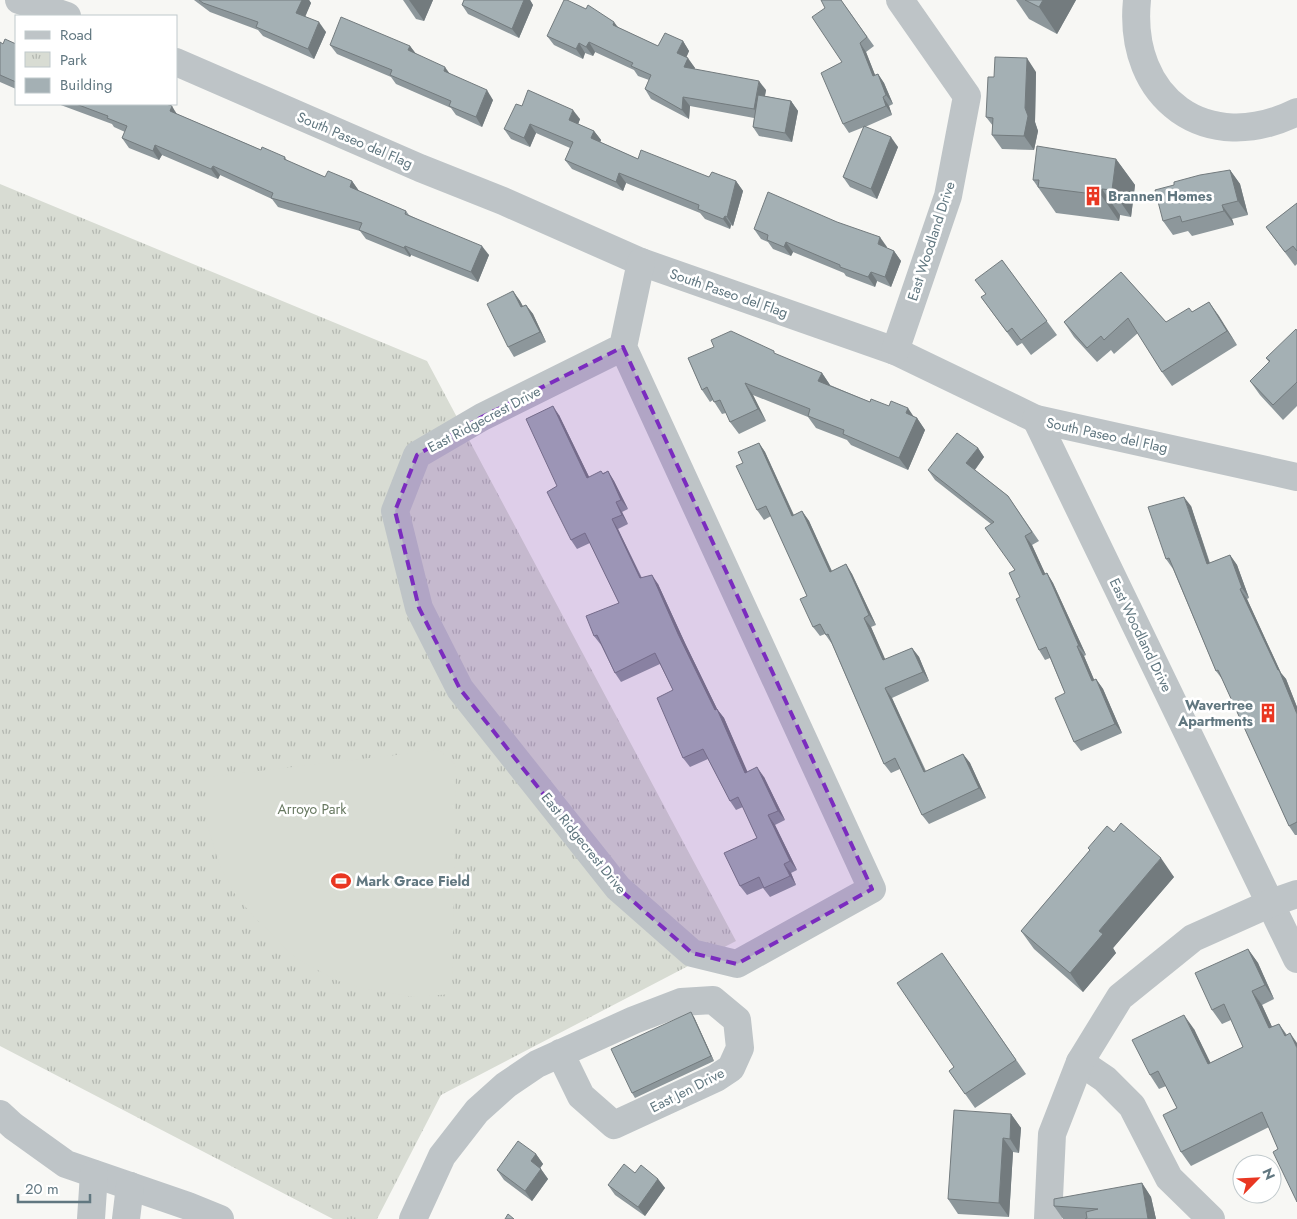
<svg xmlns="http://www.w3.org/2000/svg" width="1297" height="1219" font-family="Jost,sans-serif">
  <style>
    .park { fill: url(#park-tufts) }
    .pitch { fill: #d8dcd3 }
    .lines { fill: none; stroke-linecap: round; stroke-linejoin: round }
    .minor { stroke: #bec4c7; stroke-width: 28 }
    .wall { fill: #8d979b }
    .shaded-wall { fill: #737b7e }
    .building { fill: #a4b0b4; stroke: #737b7e }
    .marked { fill: #7b2cbf; fill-opacity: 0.2; stroke: #7b2cbf; stroke-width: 4; stroke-dasharray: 10 6; stroke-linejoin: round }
    .labels { text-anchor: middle; stroke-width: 5; stroke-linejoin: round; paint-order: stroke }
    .street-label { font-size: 14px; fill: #617780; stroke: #fff }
    .poi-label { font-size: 14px; font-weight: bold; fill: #617780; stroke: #fff; text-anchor: start }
    .park-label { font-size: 14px; fill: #677860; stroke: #fff }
  </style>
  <defs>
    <pattern id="park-tufts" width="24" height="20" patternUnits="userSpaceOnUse" patternTransform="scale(1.25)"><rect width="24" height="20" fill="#d8dcd3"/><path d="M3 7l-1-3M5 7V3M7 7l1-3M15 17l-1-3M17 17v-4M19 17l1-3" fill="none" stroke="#b3b7b0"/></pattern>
  </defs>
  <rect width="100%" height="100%" fill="#f7f7f4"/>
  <!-- park -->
  <path class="park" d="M0,184L427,361L736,941L441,1095L377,1219H333L0,1046Z"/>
  <!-- pitch -->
  <path class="pitch" d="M439,750L456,765L452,994L414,997L366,989L338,981L297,959L256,919L236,896L220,866L206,821V777Z"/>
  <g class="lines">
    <!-- minor -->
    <g class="minor">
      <path d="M19,0L67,16"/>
      <path d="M1137,0C1127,99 1207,157 1297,112"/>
      <path d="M176,62L420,168L503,201L641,262L895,351L1036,419L1297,477"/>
      <path d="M623,347L482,417L417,455L395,511L419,608L460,689L618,888L692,953L737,964L872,889L623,347L641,262"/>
      <path d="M895,351L948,196L967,96L900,0"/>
      <path d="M1036,419L1297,959"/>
      <path d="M1080,1062L1105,1079L1132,1106L1169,1178L1211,1219"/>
      <path d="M0,1114L13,1126L66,1164L188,1206L220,1219"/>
      <path d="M91,1219L94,1174"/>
      <path d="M126,1219L130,1186"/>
      <path d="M413,1219L442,1156L477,1111L506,1085L537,1064L634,1020L681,1002L713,1000L737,1020L740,1048L731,1068L716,1078L614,1125L581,1096L560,1053"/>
      <path d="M1048,1219L1052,1134L1080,1062L1120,997L1193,938L1271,903L1297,894"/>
    </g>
  </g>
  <!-- wall -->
  <g class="wall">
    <path d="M194,0H309L311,3L305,16L326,32L314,59L263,36L258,30L210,12Z"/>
    <path d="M403,0H433L424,21L416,19Z"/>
    <path d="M464,0H530L533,5L519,38L468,14L462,5Z"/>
    <path d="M841,0L874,46L866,52L875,75L878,74L884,83L893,104L889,106L892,115L865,127L898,147L877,199L850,187L843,177L864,127L849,133L843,124Z"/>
    <path d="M1016,0H1076L1057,34L1029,19Z"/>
    <path d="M586,9L619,28L658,46L683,41L689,51L686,57L695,68L694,69L766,90L765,96L791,101L798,111L792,142L759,136L753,127L754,118L690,106L689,119L651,99L645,89L649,80L638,76L634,70L595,52L593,56L585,53L583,59L554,45L547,36Z"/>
    <path d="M0,42L3,44H16V89L0,82Z"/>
    <path d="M330,45L410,46L415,53L493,100L482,127L456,115L451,108L396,84L391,77L337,54Z"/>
    <path d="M1036,72L1035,122L1038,131L1034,150L1002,149L992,135L993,126L986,117L994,77Z"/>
    <path d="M58,104H166L177,114L261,150L285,157L287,161L325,177L352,181L359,191L406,211L409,215L489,255L478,282L411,255L410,257L366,239L360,231L278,207L272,199L220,175L218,179L162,155L159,160L129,148L122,138L125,132L114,127L112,124Z"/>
    <path d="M522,106L580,119L578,124L594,131L601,140L600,142L638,159L709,177L736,181L743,191L733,226L731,225L730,229L705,219L700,213L626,183L623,191L572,169L565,160L570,148L536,133L530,147L511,139L504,129Z"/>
    <path d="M1116,159L1135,185L1131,217L1120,215L1119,221L1056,213L1033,180Z"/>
    <path d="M1230,170L1240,184L1248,215L1232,219L1234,225L1192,236L1188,231L1173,235L1163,221Z"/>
    <path d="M1297,203V264L1295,266L1266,227Z"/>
    <path d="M754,229L887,247V248L894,251L901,261L891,287L877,281L875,287L846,276L844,273L793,252L791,256L773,249L768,242L761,239Z"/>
    <path d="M1002,260L1057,335L1031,355L1022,343L1017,346L981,297L986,295Z"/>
    <path d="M1121,272L1166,322L1192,312L1209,302L1237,345L1172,386L1162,372L1138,333L1114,354L1111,350L1097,362L1074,337L1064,322Z"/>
    <path d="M513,291L520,301L523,306L526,305L533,314L546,342L514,357L508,347Z"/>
    <path d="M1297,331V406L1283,420L1260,395L1250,381L1269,362L1266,358Z"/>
    <path d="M777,355L822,373L830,385L870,402L917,418L925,430L908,470L851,445L847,440L816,428L808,417L753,395L766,421L739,434L730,422L726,413L722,414L713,400L710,402L702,390L688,358Z"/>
    <path d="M559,415L589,477L603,473L608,471L614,481L628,509L622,512L628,524L618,529L642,578L658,584L685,643L717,709L724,718L747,772L764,777L785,820L775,825L797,870L791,873L796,885L770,897L763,888L747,895L740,886L757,838L743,807L736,810L730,801L708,759L690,767L683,758L673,690L660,664L621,682L615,673L601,645L594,636L619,603L590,543L577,549L571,540L557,486Z"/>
    <path d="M759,443L765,452L794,515L802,511L809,521L832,571L846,564L852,574L876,625L871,627L885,660L912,648L919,657L929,681L892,698L926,771L963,754L970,763L986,798L929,824L922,815L900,769L891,773L884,764L832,644L825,634L820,636L813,627L807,596L771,516L764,520L757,510L743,463Z"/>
    <path d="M978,448L984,457L975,470L1008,496L1039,541L1032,545L1045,574L1047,573L1053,583L1086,655L1084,656L1094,680L1096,679L1103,689L1122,733L1081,751L1074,742L1065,693L1050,658L1045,660L1039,650L1020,597L1015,570L991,524L935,480L928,470Z"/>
    <path d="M1191,506L1210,563L1230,555L1237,565L1249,598L1247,599L1281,673L1286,679L1297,707V835H1295L1289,826L1222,679L1216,671L1173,569L1166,559Z"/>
    <path d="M1114,832L1174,877L1113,948L1116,953L1083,992L1034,949L1021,931L1090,850L1088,848Z"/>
    <path d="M1248,949L1258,963L1274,999L1262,1005L1272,1027L1279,1024L1287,1035L1278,1149L1269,1127L1191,1166L1181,1152L1177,1108L1166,1086L1159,1089L1150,1075L1194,1029L1210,1063L1243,1047L1231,1020L1222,1024L1212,1010Z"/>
    <path d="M942,953L1026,1074L975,1108L949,1071L954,1067Z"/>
    <path d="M694,1017L714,1061L635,1098L632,1093Z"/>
    <path d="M1011,1114L1021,1128L1019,1153L1013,1152L1009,1217L958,1214L948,1199Z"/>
    <path d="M536,1154L543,1164L540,1168L548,1179L532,1201L504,1180L497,1170Z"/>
    <path d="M635,1173L658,1179L665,1188L645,1216L615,1195L608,1185Z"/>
    <path d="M1142,1183L1151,1197L1156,1219H1063L1054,1206Z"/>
  </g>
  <!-- shaded-wall -->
  <g class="shaded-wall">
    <path d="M302,0H309L311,3L303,22L296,13Z"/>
    <path d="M409,0H433L424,21Z"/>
    <path d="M524,0H530L533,5L519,38L512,29Z"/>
    <path d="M1043,0H1076L1057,34L1039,7Z"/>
    <path d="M319,22L326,32L314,59L308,49Z"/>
    <path d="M614,22L621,31L613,25Z"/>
    <path d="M683,41L689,51L684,63L677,53Z"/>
    <path d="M589,42L595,52L593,56L586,47Z"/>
    <path d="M579,43L585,53L583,59L576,49Z"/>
    <path d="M860,43L866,52L879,85L873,76Z"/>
    <path d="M410,46L417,55L408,50Z"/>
    <path d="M688,58L695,68L690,77L684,67Z"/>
    <path d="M1027,58L1036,72L1035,122L1038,131L1034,150L1024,136Z"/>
    <path d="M445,67L452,77L444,71Z"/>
    <path d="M878,74L884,83L893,104L886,95Z"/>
    <path d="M759,81L766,90L760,119L754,109Z"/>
    <path d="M487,90L493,100L482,127L476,117Z"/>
    <path d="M683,97L690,106L689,119L682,110Z"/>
    <path d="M883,97L889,106L892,115L886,106Z"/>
    <path d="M791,101L798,111L792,142L785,133Z"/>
    <path d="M172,106L178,116L170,111Z"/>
    <path d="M573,110L580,119L576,130L569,120Z"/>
    <path d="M530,124L536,133L530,147L524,138Z"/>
    <path d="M594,131L601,140L598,148L591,138Z"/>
    <path d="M891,137L898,147L877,199L871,189Z"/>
    <path d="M155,145L162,155L159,160L153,151Z"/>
    <path d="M1116,159L1135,185L1131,217L1112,190Z"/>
    <path d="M213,166L220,175L218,179L211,169Z"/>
    <path d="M1230,170L1240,184L1248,215L1238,201Z"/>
    <path d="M619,173L626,183L623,191L616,182Z"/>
    <path d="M352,181L359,191L356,197L350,187Z"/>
    <path d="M736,181L743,191L733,226L727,217Z"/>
    <path d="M1102,189L1120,215L1119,221L1101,195Z"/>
    <path d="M1222,205L1232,219L1234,225L1224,211Z"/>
    <path d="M725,216L731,225L730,229L723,219Z"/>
    <path d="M880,237L887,247L885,254L878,244Z"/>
    <path d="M786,242L793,252L791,256L784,247Z"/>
    <path d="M405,246L411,255L410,257L404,248Z"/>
    <path d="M482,246L489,255L478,282L471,272Z"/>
    <path d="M894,251L901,261L891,287L885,277Z"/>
    <path d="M871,272L877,281L875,287L868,277Z"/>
    <path d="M513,291L520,301L528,317L521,307Z"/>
    <path d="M1209,302L1219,316L1237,345L1227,331Z"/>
    <path d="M526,305L533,314L546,342L540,332Z"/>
    <path d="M822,373L830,385L827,393L818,381Z"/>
    <path d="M745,383L753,395L766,421L758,409Z"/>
    <path d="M553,406L559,415L594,487L587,478Z"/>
    <path d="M908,408L916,420L917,418L925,430L908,470L899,458L906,413Z"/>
    <path d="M759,443L765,452L798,525L792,516Z"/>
    <path d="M978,448L984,457L973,472L966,463Z"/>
    <path d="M608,471L614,481L628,509L621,500Z"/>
    <path d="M1184,497L1191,506L1213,574L1207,564Z"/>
    <path d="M616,502L622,512L628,524L622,515Z"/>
    <path d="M802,511L809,521L836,581L830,572Z"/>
    <path d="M612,519L618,529L646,588L640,578Z"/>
    <path d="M1025,536L1032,545L1050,584L1043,575Z"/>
    <path d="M1230,555L1237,565L1249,598L1242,588Z"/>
    <path d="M846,564L852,574L876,625L869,615Z"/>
    <path d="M1047,573L1053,583L1086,655L1079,646Z"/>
    <path d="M652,575L658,584L685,643L722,719L715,710L678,634Z"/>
    <path d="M1240,589L1247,599L1281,673L1286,679L1297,707V714Z"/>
    <path d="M864,618L871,627L890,670L883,660Z"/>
    <path d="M1077,646L1084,656L1099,691L1092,681Z"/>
    <path d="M912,648L919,657L929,681L923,672Z"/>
    <path d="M1096,679L1103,689L1122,733L1115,724Z"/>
    <path d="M885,688L892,698L930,782L924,772Z"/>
    <path d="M717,709L724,718L752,782L745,773Z"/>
    <path d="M963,754L970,763L986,798L979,788Z"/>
    <path d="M757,767L764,777L785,820L778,811Z"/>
    <path d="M768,815L775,825L797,870L790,861Z"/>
    <path d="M1161,858L1174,877L1113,948L1116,953L1083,992L1070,973L1099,931Z"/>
    <path d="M784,864L791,873L796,885L790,876Z"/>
    <path d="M1248,949L1258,963L1274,999L1265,985Z"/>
    <path d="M1252,991L1262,1005L1279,1042L1269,1028Z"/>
    <path d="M691,1012L694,1017L714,1061L711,1056Z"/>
    <path d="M1184,1015L1194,1029L1218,1078L1208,1064Z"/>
    <path d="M1279,1024L1288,1038L1285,1036Z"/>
    <path d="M1290,1033L1297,1043V1048Z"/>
    <path d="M1011,1114L1021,1128L1019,1153L1010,1139Z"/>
    <path d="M1003,1138L1013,1152L1009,1217L999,1203Z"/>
    <path d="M536,1154L543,1164L538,1171L531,1161Z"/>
    <path d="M541,1169L548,1179L532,1201L525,1191Z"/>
    <path d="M658,1179L665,1188L645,1216L638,1207Z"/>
    <path d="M1142,1183L1151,1197L1156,1219H1148Z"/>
  </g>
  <!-- building -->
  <g class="building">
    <path d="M199,0H302L296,13L319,22L308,49L256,27L258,22L203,3Z"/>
    <path d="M464,0H524L512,29L462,5Z"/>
    <path d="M564,0H567L586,9L588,5L614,22L613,25L658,46L665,33L683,41L677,53L688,58L684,67L759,81L754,109L683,97L682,110L645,89L651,75L631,66L633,63L589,42L586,47L579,43L576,49L547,36Z"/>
    <path d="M821,0H841L867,37L860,43L873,76L878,74L886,95L883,97L886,106L843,124L821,73L842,62L812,17L825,8Z"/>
    <path d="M1025,0H1043L1039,7Z"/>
    <path d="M341,17L410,46L408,50L445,67L444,71L487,90L476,117L449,106L451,101L390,75L392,70L330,45Z"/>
    <path d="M5,39L16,44V82L0,75V42L3,44Z"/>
    <path d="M995,57L1027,58L1025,108L1028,116L1024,136L992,135L993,118L986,117L988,77H994Z"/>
    <path d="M528,90L573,110L569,120L594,131L591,138L638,159L641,150L709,177L712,172L736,181L727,217L725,216L723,219L698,209L699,205L619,173L616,182L565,160L573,142L530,124L524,138L504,129L516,104L522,106Z"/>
    <path d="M758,95L791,101L785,133L753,127Z"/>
    <path d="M76,104H166L172,106L170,111L261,150L262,147L285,157L284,159L325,177L328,171L352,181L350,187L406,211L405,214L482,246L471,272L405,246L404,248L359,230L362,223L271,198L273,193L213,166L211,169L155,145L153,151L122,138L127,126L107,118L108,116Z"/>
    <path d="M864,126L891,137L871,189L843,177Z"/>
    <path d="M1037,146L1116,159L1112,190L1102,189L1101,195L1038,187L1039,180H1033Z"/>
    <path d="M1230,170L1238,201L1222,205L1224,211L1182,222L1180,216L1163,221L1155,190L1174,185V182L1200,175Z"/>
    <path d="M768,192L837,222L880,237L878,244L894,251L885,277L871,272L868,277L840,267V265L786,242L784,247L767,240L768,235L754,229Z"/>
    <path d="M1297,203V251L1293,246L1285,252L1266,227Z"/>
    <path d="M1002,260L1047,321L1021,340L1012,328L1007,332L981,297L986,294L975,280Z"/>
    <path d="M1121,272L1166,322L1189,308L1192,312L1209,302L1227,331L1162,372L1128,318L1104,340L1101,336L1087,348L1064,322Z"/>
    <path d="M513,291L521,307L526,305L540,332L508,347L487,304Z"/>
    <path d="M1296,329L1297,331V382L1273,405L1250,381L1270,361L1266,358Z"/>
    <path d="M731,331L774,351V353L822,373L818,381L870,402L871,399L889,406L891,401L908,408L906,413L917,418L899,458L843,434L844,430L808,416L810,409L745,383L758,409L730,422L720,400L714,402L707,387L702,390L688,358L714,347L711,340Z"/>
    <path d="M553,406L587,478L601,471L603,474L608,471L621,500L616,502L622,515L612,519L640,578L652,575L678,634L715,710L717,709L745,773L757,767L778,811L768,815L790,861L784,864L790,876L764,888L759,877L740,886L724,853L757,838L738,797L730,801L703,749L683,758L657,698L673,690L655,653L615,673L597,635L594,636L586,616L619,603L585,533L571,540L547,492L557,486L526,419Z"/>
    <path d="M957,433L978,448L966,463L1008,496L1032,532L1025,536L1043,575L1047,573L1079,646H1077L1092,681L1096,679L1115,724L1074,742L1055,698L1065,693L1046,647L1039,650L1016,599L1020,597L1009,573L1015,570L985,528L994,522L928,470Z"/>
    <path d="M759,443L792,516L802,511L830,572L846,564L869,615L864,618L883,660L912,648L923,672L885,688L924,772L963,754L979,788L922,815L895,758L884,764L828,634L826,635L820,624L813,627L800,599L807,596L766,506L757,510L736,466L743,463L738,452Z"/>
    <path d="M1184,497L1207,564L1230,555L1242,588L1240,589L1278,670H1279L1297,714V822L1289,826L1218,670L1216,671L1169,558L1166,559L1148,507Z"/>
    <path d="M1121,823L1161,858L1099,931L1103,934L1070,973L1021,931L1090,850L1088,848L1107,826L1114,832Z"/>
    <path d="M1248,949L1265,985L1252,991L1269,1028L1279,1024L1285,1036L1290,1033L1297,1048V1202L1273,1152L1278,1149L1262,1112L1181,1152L1163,1115L1177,1108L1158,1071L1150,1075L1132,1040L1184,1015L1208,1064L1243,1047L1224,1004L1212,1010L1195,973Z"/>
    <path d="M942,953L1016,1060L965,1094L949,1071L954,1067L897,983Z"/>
    <path d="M691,1012L711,1056L632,1093L611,1049Z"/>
    <path d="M954,1110L1011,1114L1010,1139L1003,1138L999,1203L948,1199Z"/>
    <path d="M518,1141L536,1154L531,1161L541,1169L525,1191L497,1170Z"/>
    <path d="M624,1164L635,1173L641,1165L658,1179L638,1207L608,1185Z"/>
    <path d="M1142,1183L1148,1219H1085L1087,1218L1086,1212L1098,1209L1054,1206V1199Z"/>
    <path d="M508,1214L514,1219H505Z"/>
  </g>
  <!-- marked area -->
  <path class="marked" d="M623,347L872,889L737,964L692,953L618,888L460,689L419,608L395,511L417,455L482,417Z"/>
  <!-- icons -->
  <defs>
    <symbol id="building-bare" viewBox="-9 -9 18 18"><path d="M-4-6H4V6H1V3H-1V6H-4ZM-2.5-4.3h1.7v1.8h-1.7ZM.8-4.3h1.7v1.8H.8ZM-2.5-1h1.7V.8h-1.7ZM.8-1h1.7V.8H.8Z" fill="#e93722" stroke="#fff" stroke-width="2.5" paint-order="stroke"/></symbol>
    <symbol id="stadium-bare" viewBox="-9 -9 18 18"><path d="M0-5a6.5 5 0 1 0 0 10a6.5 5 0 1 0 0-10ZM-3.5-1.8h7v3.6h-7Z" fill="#e93722" stroke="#fff" stroke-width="2.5" paint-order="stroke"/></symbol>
  </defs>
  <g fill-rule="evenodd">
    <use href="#building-bare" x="1079" y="182" width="28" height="28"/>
    <use href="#building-bare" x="1254" y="699" width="28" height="28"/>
    <use href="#stadium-bare" x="327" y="867" width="28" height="28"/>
  </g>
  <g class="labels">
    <!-- street labels -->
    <g class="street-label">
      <text transform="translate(355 140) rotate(23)" y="5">South Paseo del Flag</text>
      <text transform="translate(931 241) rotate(-72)" y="5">East Woodland Drive</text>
      <text transform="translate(729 293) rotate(19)" y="5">South Paseo del Flag</text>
      <text transform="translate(484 419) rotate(-28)" y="5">East Ridgecrest Drive</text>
      <text transform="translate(1107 435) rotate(12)" y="5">South Paseo del Flag</text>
      <text transform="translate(1141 635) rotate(64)" y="5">East Woodland Drive</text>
      <text transform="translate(584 843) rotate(51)" y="5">East Ridgecrest Drive</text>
      <text transform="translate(687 1090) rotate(-27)" y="5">East Jen Drive</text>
    </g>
    <!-- poi labels -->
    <g class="poi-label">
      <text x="1108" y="201">Brannen Homes</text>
      <text x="1253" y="710" text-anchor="end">Wavertree<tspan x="1253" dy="16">Apartments</tspan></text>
      <text x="356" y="886">Mark Grace Field</text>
    </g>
    <!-- park labels -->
    <g class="park-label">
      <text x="312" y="814">Arroyo Park</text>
    </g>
  </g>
  <!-- legend -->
  <rect x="15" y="15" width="162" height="90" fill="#ffffff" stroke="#c0c9cc"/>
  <rect x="25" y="31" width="25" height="8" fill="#bec4c7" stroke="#c0c9cc"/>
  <text x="60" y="40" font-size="15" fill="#617780">Road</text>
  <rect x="25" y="52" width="25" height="15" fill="url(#park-tufts)" stroke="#c0c9cc"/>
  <text x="60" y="65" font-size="15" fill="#617780">Park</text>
  <rect x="25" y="78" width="25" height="15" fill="#a4b0b4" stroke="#c0c9cc"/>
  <text x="60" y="90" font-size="15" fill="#617780">Building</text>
  <!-- north arrow -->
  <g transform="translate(1257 1179) rotate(66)"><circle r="24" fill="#ffffff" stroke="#c0c9cc"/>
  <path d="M0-4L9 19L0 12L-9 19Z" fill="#e93722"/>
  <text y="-8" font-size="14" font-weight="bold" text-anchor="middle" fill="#617780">N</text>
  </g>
  <!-- scale -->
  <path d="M18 1194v8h72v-8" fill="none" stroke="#617780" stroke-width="2.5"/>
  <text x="25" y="1194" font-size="15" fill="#617780" stroke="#ffffff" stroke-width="4" paint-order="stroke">20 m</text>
</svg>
